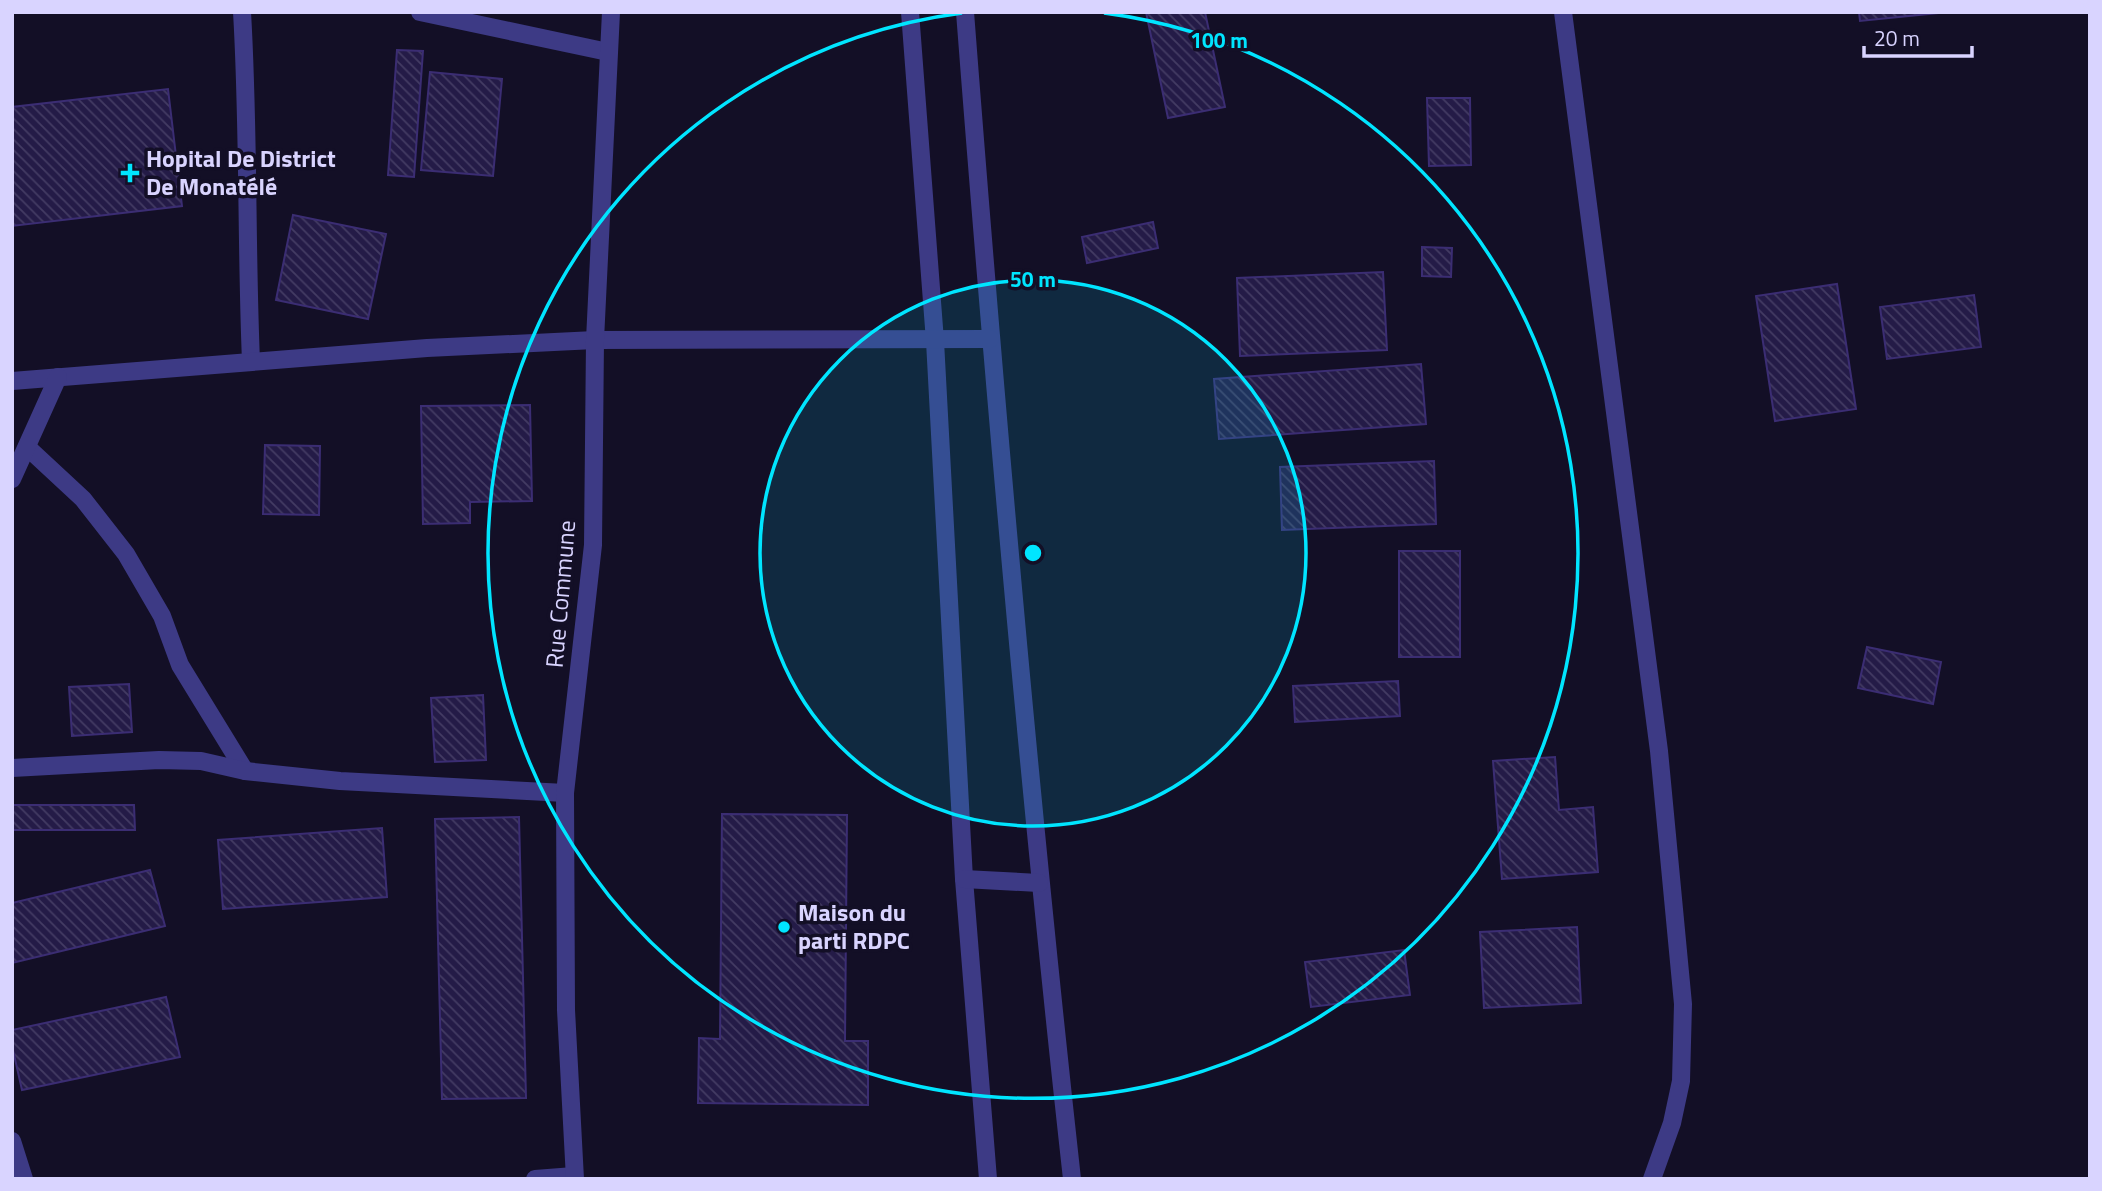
<svg xmlns="http://www.w3.org/2000/svg" width="2102" height="1191" font-family="'Titillium Web',sans-serif">
  <style>
    .building { fill: url(#building-back-hatch); stroke: #3b2d73; stroke-width: 2 }
    .lines { fill: none; stroke-linecap: round; stroke-linejoin: round }
    .minor { stroke: #3d3a85; stroke-width: 18 }
    .ring { fill: none; stroke: #00e5ff; stroke-width: 3.5 }
    .poi-dot { fill: #00e5ff; stroke: #130f26; stroke-width: 2.5 }
    .labels { text-anchor: middle; stroke-width: 7; stroke-linejoin: round; paint-order: stroke }
    .poi-label { font-size: 24px; font-weight: bold; fill: #d9d4ff; stroke: #130f26; text-anchor: start }
    .street-label { font-size: 24px; fill: #d9d4ff; stroke: #130f26 }
    .centre { fill: #00e5ff; stroke: #130f26; stroke-width: 3.5 }
    .ring-label { font-size: 21px; text-anchor: middle; font-weight: bold; fill: #00e5ff; stroke: #130f26; stroke-width: 7; stroke-linejoin: round; paint-order: stroke }
  </style>
  <defs>
    <pattern id="building-back-hatch" width="6" height="6" patternUnits="userSpaceOnUse" patternTransform="scale(1.75)"><rect width="6" height="6" fill="#241b47"/><path d="M-1 5l2 2M0 0l6 6M5-1l2 2" fill="none" stroke="#433b63"/></pattern>
  </defs>
  <rect width="100%" height="100%" fill="#130f26"/>
  <!-- building -->
  <g class="building">
    <path d="M1146,12H1205L1225,107L1168,118Z"/>
    <path d="M1859,12H1938V13L1860,21Z"/>
    <path d="M397,50L423,51L414,177L388,175Z"/>
    <path d="M430,72L502,79L493,176L421,170Z"/>
    <path d="M168,89L182,206L12,226V107Z"/>
    <path d="M1427,98H1470L1471,165L1429,166Z"/>
    <path d="M293,215L386,234L368,319L276,300Z"/>
    <path d="M1153,222L1158,248L1087,263L1082,237Z"/>
    <path d="M1422,247L1452,248L1451,277L1422,276Z"/>
    <path d="M1383,272L1387,350L1240,356L1237,278Z"/>
    <path d="M1837,284L1856,409L1775,421L1756,296Z"/>
    <path d="M1974,295L1981,347L1887,359L1880,307Z"/>
    <path d="M1421,364L1426,424L1219,439L1214,379Z"/>
    <path d="M530,405L532,501L470,502V523L423,524L421,406Z"/>
    <path d="M265,445L320,446L319,515L263,514Z"/>
    <path d="M1434,461L1436,524L1282,530L1280,467Z"/>
    <rect x="1399" y="551" width="61" height="106"/>
    <path d="M1867,647L1941,662L1933,704L1858,688Z"/>
    <path d="M1398,681L1400,716L1295,722L1293,686Z"/>
    <path d="M129,684L132,732L72,736L69,687Z"/>
    <path d="M483,695L486,760L435,762L431,698Z"/>
    <path d="M1555,757L1559,810L1593,807L1598,872L1502,879L1493,761Z"/>
    <path d="M12,805H134L135,830H12Z"/>
    <path d="M722,814L847,815L845,1041H868V1105L698,1103L699,1038L720,1039Z"/>
    <path d="M519,817L526,1098L442,1099L435,819Z"/>
    <path d="M382,828L387,897L223,909L218,840Z"/>
    <path d="M150,870L165,926L12,963V903Z"/>
    <path d="M1577,927L1581,1003L1484,1008L1480,932Z"/>
    <path d="M1404,950L1410,995L1311,1007L1305,962Z"/>
    <path d="M166,997L180,1057L22,1090L12,1046V1030Z"/>
  </g>
  <g class="lines">
    <!-- minor -->
    <g class="minor">
      <path d="M242,12C249,129 246,244 251,361"/>
      <path d="M420,12L608,52"/>
      <path d="M910,12L935,341L964,879L988,1179"/>
      <path d="M965,12C995,402 1029,791 1072,1179"/>
      <path d="M1563,12L1659,751L1683,1004L1681,1081L1672,1123L1652,1179"/>
      <path d="M12,381L427,348L595,340L990,339"/>
      <path d="M27,447L83,499L126,554L162,616L180,665L245,771"/>
      <path d="M12,479L58,377"/>
      <path d="M12,768L159,760L201,761L245,771L340,781L565,793"/>
      <path d="M964,879L1039,883"/>
      <path d="M12,1141L24,1179"/>
      <path d="M535,1179L574,1176"/>
      <path d="M575,1179L566,1010L565,793L593,545L595,340L611,12"/>
    </g>
  </g>
  <!-- distance rings -->
  <circle cx="1033" cy="553" r="273" fill="#00e5ff" fill-opacity=".12"/>
  <g class="ring">
    <circle cx="1033" cy="553" r="273"/>
    <path d="M1104 13A545 545 0 1 1 962 13"/>
  </g>
  <!-- markers -->
  <g class="poi-dot">
    <path d="M126.5 162.5h7v7h7v7h-7v7h-7v-7h-7v-7h7z"/>
    <circle cx="784" cy="927" r="7"/>
  </g>
  <g class="labels">
    <!-- poi labels -->
    <g class="poi-label">
      <text x="146" y="167">Hopital De District<tspan x="146" dy="28">De Monatélé</tspan></text>
      <text x="798" y="921">Maison du<tspan x="798" dy="28">parti RDPC</tspan></text>
    </g>
    <!-- street labels -->
    <g class="street-label">
      <text transform="translate(561 594) rotate(-85)" y="8">Rue Commune</text>
    </g>
  </g>
  <circle cx="1033" cy="553" r="10" class="centre"/>
  <g class="ring-label">
    <text x="1219" y="48">100 m</text>
    <text x="1033" y="287">50 m</text>
  </g>
  <!-- border -->
  <rect width="2102" height="1191" fill="none" stroke="#d9d4ff" stroke-width="28"/>
  <!-- scale -->
  <path d="M1864 46v10h108v-10" fill="none" stroke="#d9d4ff" stroke-width="3.5"/>
  <text x="1874" y="46" font-size="21" fill="#d9d4ff" stroke="#130f26" stroke-width="5" paint-order="stroke">20 m</text>
</svg>
